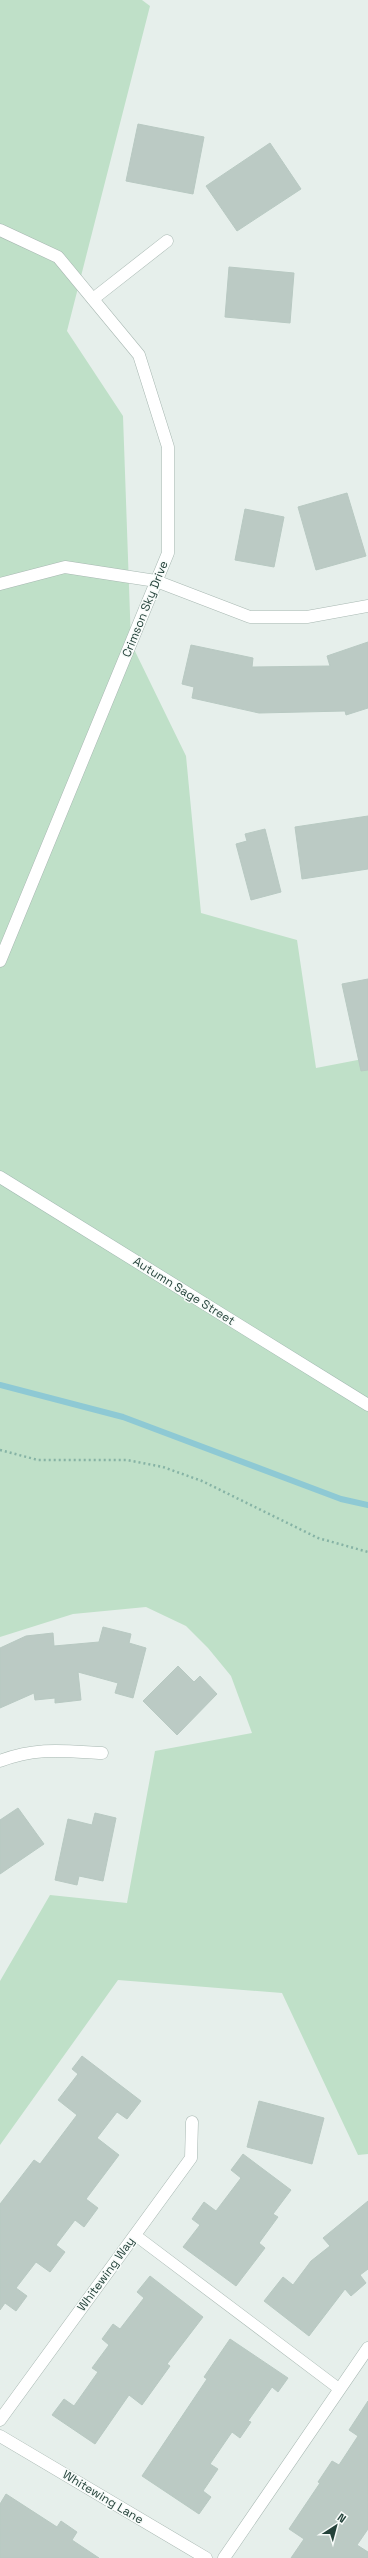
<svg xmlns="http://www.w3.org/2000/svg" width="368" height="2558" font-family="'Space Grotesk',sans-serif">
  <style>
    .green { fill: #bfe0c8 }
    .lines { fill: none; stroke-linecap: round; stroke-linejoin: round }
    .stream { stroke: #8ec9d4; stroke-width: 6 }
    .building { fill: #bbcac4; stroke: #b8c9c2 }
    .lane-casing { stroke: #a8b8b2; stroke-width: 12 }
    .street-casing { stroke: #a8b8b2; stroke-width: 13 }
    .secondary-casing { stroke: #a4bbb3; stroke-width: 13 }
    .path { stroke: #86b3a5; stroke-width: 2.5; stroke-dasharray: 2 3; stroke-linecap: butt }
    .lane { stroke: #fff; stroke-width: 11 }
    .street { stroke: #fff; stroke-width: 12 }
    .secondary { stroke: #fff; stroke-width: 12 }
    .labels { text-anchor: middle; stroke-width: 3; stroke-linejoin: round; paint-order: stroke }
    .street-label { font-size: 12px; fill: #24423a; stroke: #f7fbf9 }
  </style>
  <rect width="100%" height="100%" fill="#e6efeb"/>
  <!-- green -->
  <path class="green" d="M0,0H142L150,6L67,331L123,416L131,643L186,756L201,913L297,940L316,1068L368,1058V2154L358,2155L282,1993L118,1980L0,2145V1981L50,1895L127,1903L155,1751L252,1733L231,1676L208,1648L186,1626L146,1607L73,1614L0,1637Z"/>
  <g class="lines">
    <!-- stream -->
    <path class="stream" d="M0,1385L123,1417L341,1499L368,1505"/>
  </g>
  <!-- building -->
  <g class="building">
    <path d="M138,124L204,137L193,194L126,181Z"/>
    <path d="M270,143L301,189L237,231L206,186Z"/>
    <path d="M229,267L294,273L290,323L225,317Z"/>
    <path d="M347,493L366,556L316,570L298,507Z"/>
    <path d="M245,509L284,517L274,567L235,560Z"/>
    <path d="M368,642V708L346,715L345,711L259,713L192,698L194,687L182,684L191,645L253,658L252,667L330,666L327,656Z"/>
    <path d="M368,816V869L302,879L295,827Z"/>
    <path d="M265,829L281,892L251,900L236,844L247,841L245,834Z"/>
    <path d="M368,979V1070L361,1071L342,984Z"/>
    <path d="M103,1627L131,1634L129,1643L146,1648L133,1698L115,1693L118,1683L78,1672L81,1700L55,1703V1698L35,1700L34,1693L0,1708V1648L26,1636L53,1633L54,1646L99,1642Z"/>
    <path d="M178,1666L194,1682L200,1676L217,1694L177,1735L143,1701Z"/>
    <path d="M18,1808L44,1844L0,1874V1820Z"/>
    <path d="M95,1813L116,1818L103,1881L79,1876L77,1885L55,1880L68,1819L92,1825Z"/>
    <path d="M82,2056L141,2101L127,2119L117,2112L97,2138L119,2155L86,2199L98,2208L84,2227L75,2220L56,2245L65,2252L50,2272L36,2262L16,2288L27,2296L16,2311L5,2303L0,2310V2204L34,2160L40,2164L77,2115L58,2100L78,2074L72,2069Z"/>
    <path d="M259,2101L324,2118L312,2164L247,2147Z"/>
    <path d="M243,2154L291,2190L273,2214L278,2217L259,2243L265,2248L236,2286L183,2247L200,2225L192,2219L204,2202L216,2211L241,2178L231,2170Z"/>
    <path d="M368,2201V2269L360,2275L366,2283L351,2296L345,2289L309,2336L264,2301L283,2277L293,2285L311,2261L330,2246L323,2238Z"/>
    <path d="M150,2276L203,2317L167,2364L170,2366L142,2405L129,2395L95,2444L52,2415L64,2399L74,2406L98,2372L92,2368L109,2345L102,2339L113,2324L120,2329L144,2298L137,2292Z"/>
    <path d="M230,2339L288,2378L278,2392L272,2387L248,2421L251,2422L240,2438L232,2432L210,2464L218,2469L203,2491L211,2497L199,2514L142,2476L207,2379L204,2377Z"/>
    <path d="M368,2401V2529L357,2545L368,2552V2558H291L304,2539L289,2529L320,2483L318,2482L332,2461L339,2465L358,2436L349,2430Z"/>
    <path d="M6,2494L57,2527L61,2521L77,2532L72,2540L99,2558H0V2504Z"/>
  </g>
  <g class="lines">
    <defs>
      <path id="lane" d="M135,2235L338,2388"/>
      <g id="street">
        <path d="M0,230L58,257L139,355L168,447V553L0,961"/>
        <path d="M93,299L167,241"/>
        <path d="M0,584L65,567L156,581L250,617H307L368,606"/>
        <path d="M0,1761C37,1747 63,1751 102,1753"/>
        <path d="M0,2420L191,2158L192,2122"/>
        <path d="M0,2436L206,2558"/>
        <path d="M224,2558L368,2348"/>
      </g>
      <path id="secondary" d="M0,1177L368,1405"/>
    </defs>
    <!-- lane casing -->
    <use href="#lane" class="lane-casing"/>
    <!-- street casing -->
    <use href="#street" class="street-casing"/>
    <!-- secondary casing -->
    <use href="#secondary" class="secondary-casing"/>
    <!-- path -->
    <path class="path" d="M0,1450L38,1460H127L163,1467L202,1481L318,1538L368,1552"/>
    <!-- lane -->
    <use href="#lane" class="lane"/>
    <!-- street -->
    <use href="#street" class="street"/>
    <!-- secondary -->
    <use href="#secondary" class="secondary"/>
  </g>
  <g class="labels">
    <!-- street labels -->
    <g class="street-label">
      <text transform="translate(145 609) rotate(-68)" y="4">Crimson Sky Drive</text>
      <text transform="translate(184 1291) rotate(32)" y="4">Autumn Sage Street</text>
      <text transform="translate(106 2274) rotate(-54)" y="4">Whitewing Way</text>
      <text transform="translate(103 2497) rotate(31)" y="4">Whitewing Lane</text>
    </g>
  </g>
  <!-- north arrow -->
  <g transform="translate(336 2526) rotate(36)" stroke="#f7fbf9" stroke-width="3" paint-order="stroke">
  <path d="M0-3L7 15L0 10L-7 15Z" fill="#24423a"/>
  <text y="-6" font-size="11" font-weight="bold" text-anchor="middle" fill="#24423a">N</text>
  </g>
</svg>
